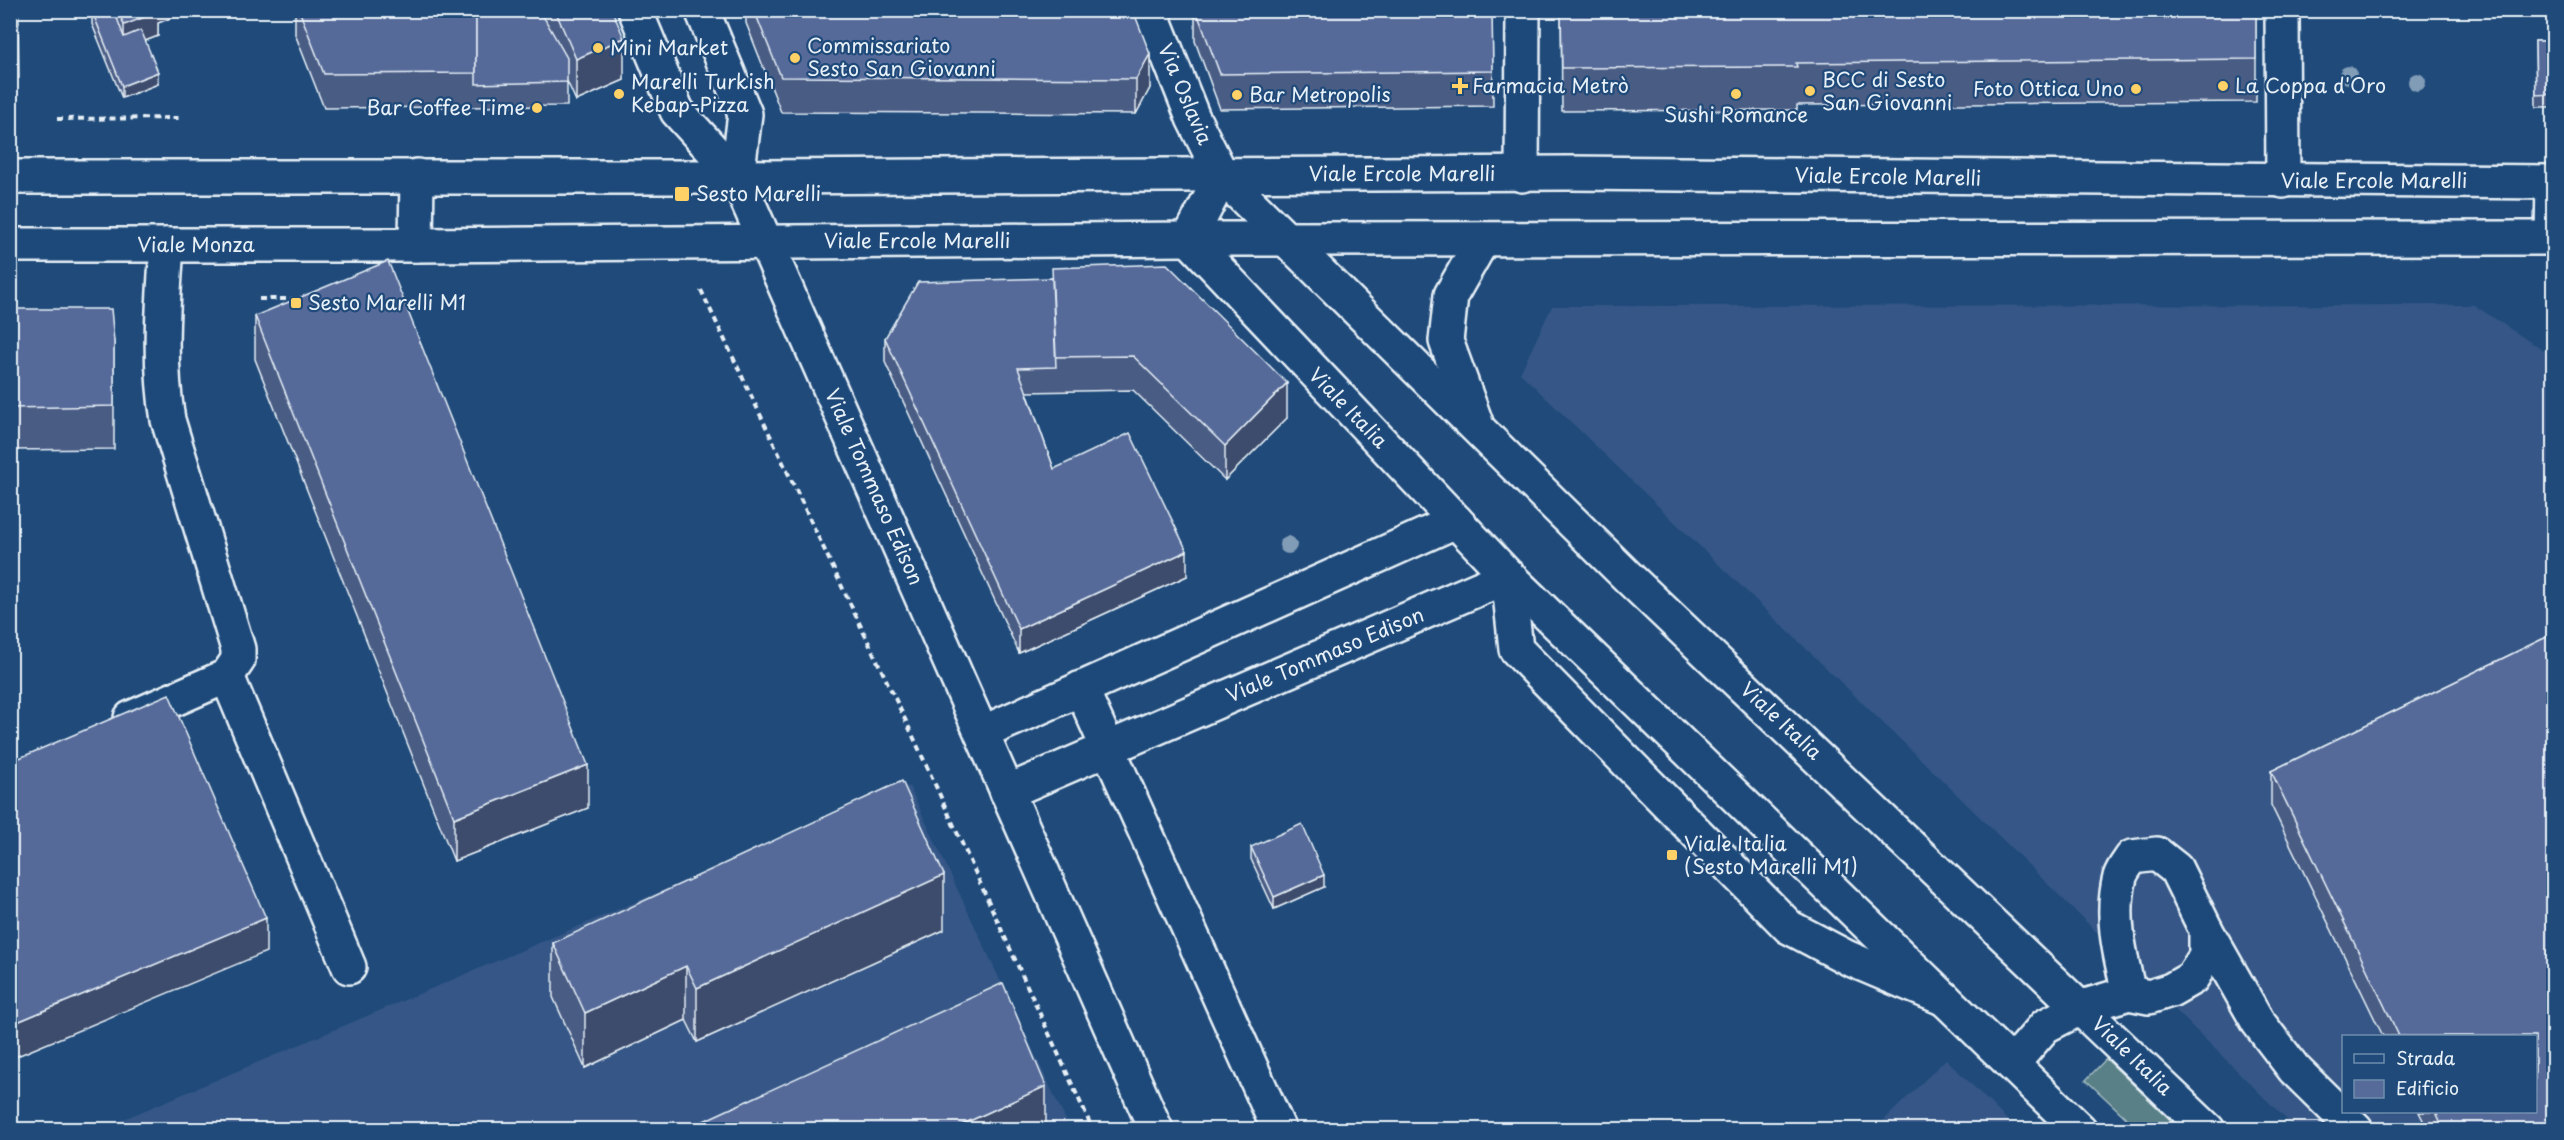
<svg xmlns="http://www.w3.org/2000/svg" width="2564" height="1140" font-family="'Playpen Sans',sans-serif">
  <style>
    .built { fill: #345786; fill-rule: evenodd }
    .green { fill: #588086; stroke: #a0b8bf; stroke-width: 1.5 }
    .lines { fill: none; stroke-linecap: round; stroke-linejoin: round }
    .minor-casing { stroke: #e8f1f8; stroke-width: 38 }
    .major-casing { stroke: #e8f1f8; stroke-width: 38 }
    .path { stroke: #e8f1f8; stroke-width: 4; stroke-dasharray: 6 4.5; stroke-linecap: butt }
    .minor { stroke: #1f4a7a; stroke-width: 33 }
    .major { stroke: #1f4a7a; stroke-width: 33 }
    .tree { fill: #819cb6 }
    .wall { fill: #4a5c84; stroke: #e8f1f8; stroke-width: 1.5 }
    .shaded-wall { fill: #3c4b6c; stroke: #e8f1f8; stroke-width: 1.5 }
    .building { fill: #566b9a; stroke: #e8f1f8; stroke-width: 1.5 }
    .poi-dot { fill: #ffd166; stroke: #1f4a7a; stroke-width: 2 }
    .labels { text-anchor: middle; stroke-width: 4.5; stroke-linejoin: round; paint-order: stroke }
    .poi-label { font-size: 20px; fill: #e8f1f8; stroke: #1f4a7a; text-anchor: start }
    .street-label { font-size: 20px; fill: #e8f1f8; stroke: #1f4a7a }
  </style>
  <rect width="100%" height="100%" fill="#1f4a7a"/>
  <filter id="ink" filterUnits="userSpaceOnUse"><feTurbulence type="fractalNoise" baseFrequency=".0167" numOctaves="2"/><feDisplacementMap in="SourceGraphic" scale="12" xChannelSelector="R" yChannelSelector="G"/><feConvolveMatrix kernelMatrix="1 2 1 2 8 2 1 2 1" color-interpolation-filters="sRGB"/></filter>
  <g filter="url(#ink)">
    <!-- built -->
    <g class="built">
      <path d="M2474,305L2553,357V1129H2296L1940,778L1520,373L1552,306ZM2344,1036H2536V1112H2344Z"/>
      <path d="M909,786L1070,1129L98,1130Z"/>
      <path d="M1946,1059L2016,1129H1875Z"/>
    </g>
    <!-- green -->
    <path class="green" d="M2106,1059L2180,1129H2138L2086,1080Z"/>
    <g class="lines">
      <defs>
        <g id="minor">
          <path d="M635,10L677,111L737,177L1156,1130"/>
          <path d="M702,10L745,114L737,177"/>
          <path d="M1150,10L1193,118L1222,176"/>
          <path d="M2282,10L2283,181"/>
          <path d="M1522,175L1523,10"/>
          <path d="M2552,238L2553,182"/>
          <path d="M416,245L417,176"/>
          <path d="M227,676L349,967"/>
          <path d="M1081,688L1279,1130"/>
          <path d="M131,718L227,676L238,660V649L168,420C158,361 163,304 167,245"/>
          <path d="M982,733L1456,521"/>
          <path d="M1007,792L1508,576L1516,649L1789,927L1848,958L1945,999"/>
          <path d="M2206,930L2258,1022L2294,1069L2356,1130"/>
          <path d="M2012,1064L2045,1026L2082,1007L2129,993L2149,997L2171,990L2192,978L2206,956V930L2176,869L2157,854L2132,857C2128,863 2122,870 2120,877C2110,916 2120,955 2129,993"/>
        </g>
        <g id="major">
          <path d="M1222,176L1631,580L2208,1130"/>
          <path d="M10,177H737L1570,173L2554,182"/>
          <path d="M1189,239L1508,576L2080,1130"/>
          <path d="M1189,239L1222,176"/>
          <path d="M10,245H416L1189,239L2554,238"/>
          <path d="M1476,423L1446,341L1451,295L1483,239"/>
        </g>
      </defs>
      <!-- minor casing -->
      <use href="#minor" class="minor-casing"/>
      <!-- major casing -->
      <use href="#major" class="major-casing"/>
      <!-- path -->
      <g class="path">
        <path d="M57,119L183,118"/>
        <path d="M701,290L912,734L1093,1130"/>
        <path d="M259,299H300"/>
      </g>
      <!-- minor -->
      <use href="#minor" class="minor"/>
      <!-- major -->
      <use href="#major" class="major"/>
    </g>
    <!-- trees -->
    <g class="tree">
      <circle cx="2348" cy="75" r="9"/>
      <circle cx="2417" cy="82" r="9"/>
      <circle cx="1288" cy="545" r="9"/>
    </g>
    <!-- wall -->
    <g class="wall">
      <path d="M10,10H18L19,78H10Z"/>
      <path d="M94,10H191L158,23V36L145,41L158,84L122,98L92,24V11Z"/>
      <path d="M295,10H476V16H539L536,10H612L624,80L576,101L567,81V106L324,108L295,34Z"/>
      <path d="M746,10H1133L1150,88L1136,114L781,112L746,23Z"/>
      <path d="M1195,10H1492L1493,106L1220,109L1195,41Z"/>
      <path d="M1561,10H2256V102L1797,105V110L1562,111Z"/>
      <rect x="2336" y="10" width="217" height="2"/>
      <path d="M2535,41H2553V107H2536Z"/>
      <path d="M1052,278L1287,418L1225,480L1133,390L1027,392L1054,469L1187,576L1019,653L885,362V338Z"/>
      <path d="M10,309L114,341V449L10,450Z"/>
      <path d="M255,316L588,808L454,861L255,359Z"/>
      <path d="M2553,634V1130H2428L2419,1112H2535V1036H2383L2271,805V771Z"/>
      <path d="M1251,847L1324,887L1274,909L1251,859Z"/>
      <path d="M944,930L697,1042L686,1020L585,1068L553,997V943Z"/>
    </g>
    <!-- shaded-wall -->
    <g class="shaded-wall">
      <path d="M153,10H191L158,23V36L124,49V25Z"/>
      <path d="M624,38V80L576,101V59Z"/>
      <path d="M1150,54V88L1136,114V79Z"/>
      <path d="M158,72V84L122,98V86Z"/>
      <path d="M1287,383V418L1225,480V446Z"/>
      <path d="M1187,551V576L1019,653V629Z"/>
      <path d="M588,765V808L454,861V818Z"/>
      <path d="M944,875V930L697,1042V988Z"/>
      <path d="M1324,875V887L1274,909V897Z"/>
      <path d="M266,918V952L10,1059V1025Z"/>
      <path d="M686,966V1020L585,1068V1013Z"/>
      <path d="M1046,1086V1130H950Z"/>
    </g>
    <!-- building -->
    <g class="building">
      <path d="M10,10H18L19,23L10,24Z"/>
      <path d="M94,10H114L124,37L141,30L158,72L122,86L92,11Z"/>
      <path d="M118,10H157L158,12L124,25Z"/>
      <path d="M299,10H476V73L324,74Z"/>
      <path d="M555,10H612L624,38L576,59Z"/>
      <path d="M754,10H1133L1150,54L1136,79L781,77Z"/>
      <path d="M1196,10H1492L1493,71L1220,74Z"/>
      <path d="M1561,10H2256V59L1796,63L1797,67L1562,68Z"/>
      <path d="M476,16H543L567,58V82L476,84Z"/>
      <path d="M2535,41H2553V94L2536,95Z"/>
      <path d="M388,261L588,765L454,818L255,316Z"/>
      <path d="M1167,264L1287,383L1225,446L1133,356L1056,357L1052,268Z"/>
      <path d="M1052,278L1056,367L1018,368L1054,469L1130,433L1187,551L1019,629L885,338L918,282Z"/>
      <path d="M10,309H111L114,341V406L10,408Z"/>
      <path d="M2553,634V1130H2444L2436,1112H2535V1036H2399L2271,771Z"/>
      <path d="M169,694L266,918L10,1025V762Z"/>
      <path d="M902,781L944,875L697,988L686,966L585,1013L553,943Z"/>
      <path d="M1302,824L1324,875L1274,897L1251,847Z"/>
      <path d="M1003,983L1046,1086L950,1130H684Z"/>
    </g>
  </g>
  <!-- markers -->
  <g class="poi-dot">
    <circle cx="598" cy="48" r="6"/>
    <circle cx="795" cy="58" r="6"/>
    <path d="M1457 77h6v6h6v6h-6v6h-6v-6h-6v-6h6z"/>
    <circle cx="2223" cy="86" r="6"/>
    <circle cx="2136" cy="89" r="6"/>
    <circle cx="1810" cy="91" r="6"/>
    <circle cx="619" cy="94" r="6"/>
    <circle cx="1736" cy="94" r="6"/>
    <circle cx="1237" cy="95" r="6"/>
    <circle cx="537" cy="108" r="6"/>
    <rect x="674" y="186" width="16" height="16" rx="3"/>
    <rect x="290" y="297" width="12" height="12" rx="3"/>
    <rect x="1666" y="849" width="12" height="12" rx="3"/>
  </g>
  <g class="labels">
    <!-- poi labels -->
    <g class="poi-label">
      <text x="807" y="53">Commissariato<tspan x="807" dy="23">Sesto San Giovanni</tspan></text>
      <text x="610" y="55">Mini Market</text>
      <text x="1822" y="87">BCC di Sesto<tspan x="1822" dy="23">San Giovanni</tspan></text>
      <text x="631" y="89">Marelli Turkish<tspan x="631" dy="23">Kebap-Pizza</tspan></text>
      <text x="1472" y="93">Farmacia Metrò</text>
      <text x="2235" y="93">La Coppa d'Oro</text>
      <text x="2124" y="96" text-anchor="end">Foto Ottica Uno</text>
      <text x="1249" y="102">Bar Metropolis</text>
      <text x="525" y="115" text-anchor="end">Bar Coffee Time</text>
      <text x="1736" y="122" text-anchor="middle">Sushi Romance</text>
      <text x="696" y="201">Sesto Marelli</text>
      <text x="308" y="310">Sesto Marelli M1</text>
      <text x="1684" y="851">Viale Italia<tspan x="1684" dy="23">(Sesto Marelli M1)</tspan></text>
    </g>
    <!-- street labels -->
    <g class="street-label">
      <text transform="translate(1185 94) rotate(67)" y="7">Via Oslavia</text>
      <text x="1402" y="181">Viale Ercole Marelli</text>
      <text transform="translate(1888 177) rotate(1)" y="7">Viale Ercole Marelli</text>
      <text x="2374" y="188">Viale Ercole Marelli</text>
      <text x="917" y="248">Viale Ercole Marelli</text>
      <text x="196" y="252">Viale Monza</text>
      <text transform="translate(1348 408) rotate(46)" y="7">Viale Italia</text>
      <text transform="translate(874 487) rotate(66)" y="7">Viale Tommaso Edison</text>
      <text transform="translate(1325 655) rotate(-23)" y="7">Viale Tommaso Edison</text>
      <text transform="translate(1781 721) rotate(43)" y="7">Viale Italia</text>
      <text transform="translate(2132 1056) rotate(44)" y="7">Viale Italia</text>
    </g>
  </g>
  <!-- margin -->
  <rect width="2564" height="1140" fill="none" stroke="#1f4a7a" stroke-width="36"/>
  <rect x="18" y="18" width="2528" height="1104" fill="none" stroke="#e8f1f8" stroke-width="2" filter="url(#ink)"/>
  <!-- legend -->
  <rect x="2342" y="1035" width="195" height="78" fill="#1f4a7a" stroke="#6f8dac" stroke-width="1.5"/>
  <rect x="2354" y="1054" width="30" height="9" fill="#1f4a7a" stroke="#6f8dac" stroke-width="1.5"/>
  <text x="2396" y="1065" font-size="18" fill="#e8f1f8">Strada</text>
  <rect x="2354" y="1080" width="30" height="18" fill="#566b9a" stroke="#6f8dac" stroke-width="1.5"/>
  <text x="2396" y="1095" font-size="18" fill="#e8f1f8">Edificio</text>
</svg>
